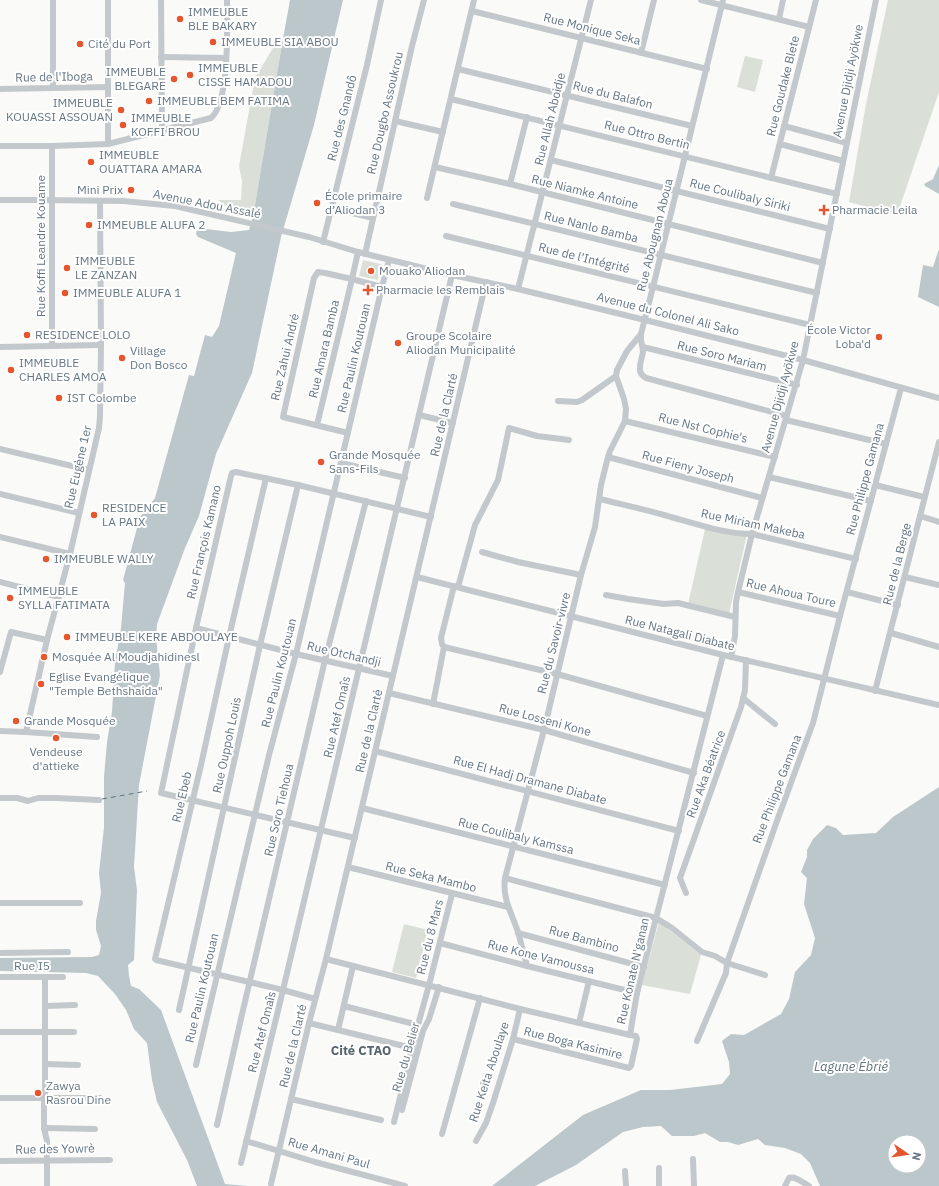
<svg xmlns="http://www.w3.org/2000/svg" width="939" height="1186" font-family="'IBM Plex Sans',sans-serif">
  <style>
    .green { fill: #dadfd7 }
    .water { fill: #bbc7cb; fill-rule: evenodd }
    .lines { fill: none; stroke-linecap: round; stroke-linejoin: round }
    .ferry { stroke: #60757c; stroke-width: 1; stroke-dasharray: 5 4; stroke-linecap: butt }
    .minor { stroke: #c3c8cc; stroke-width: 6 }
    .poi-dot { fill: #e4572e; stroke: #fff; stroke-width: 1.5 }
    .labels { text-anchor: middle; stroke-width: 4; stroke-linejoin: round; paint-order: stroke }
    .poi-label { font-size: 12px; fill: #657683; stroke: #fff; text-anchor: start }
    .street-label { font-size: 12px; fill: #657683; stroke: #fff }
    .neighbourhood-label { font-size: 13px; font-weight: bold; fill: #57646e; stroke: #fff }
    .water-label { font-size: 13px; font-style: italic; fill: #60757c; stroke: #fff }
  </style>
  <rect width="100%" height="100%" fill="#fafaf8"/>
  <!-- green -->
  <g class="green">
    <path d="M888,0H939V92L897,215L849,202L866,104Z"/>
    <path d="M282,44L253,217L233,212L218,200H241L242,181L239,166L255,78L273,48Z"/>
    <path d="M745,56L763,60L755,92L737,87Z"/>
    <path d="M363,260L381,264L378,280L359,276Z"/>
    <path d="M706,525L747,534L729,614L688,604Z"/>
    <path d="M659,922L701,955L690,994L642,985Z"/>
    <path d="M404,924L428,930L416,978L392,972Z"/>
  </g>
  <!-- water -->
  <g class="water">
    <path d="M290,0H343L314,125L281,237L252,373L216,454L199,516L185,548L157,624L156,638L160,675L139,785L134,867L137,890L134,960L128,965L129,976L131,986L139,989L161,1010L225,1184L248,1186H197L187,1160L157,1102L152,1080L147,1043L134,1029L126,1010L115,994L98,976L86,973L0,971V958L92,957L99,955L101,946L96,930V921L101,893L99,873L104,827V777L107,742L112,712L115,662L121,628L125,583L123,580L140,517L155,498L189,375L194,376L205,335L212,337L219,326L236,253L198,237L196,234L197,230L206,229L231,232L249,230L253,217L282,44Z"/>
    <path d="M939,165V194L925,186L924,184L933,179Z"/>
    <path d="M939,249V307L918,297L923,265L933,267Z"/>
    <path d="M939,787V1186H820L810,1163L801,1154L785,1148L765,1145L758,1139L738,1145L728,1142H720L705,1133L694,1136H672L661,1126L643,1127L623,1132L576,1165L535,1186H492L583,1115L641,1090H670L722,1084L730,1074L729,1062L722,1041L731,1034L744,1035L781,1014L789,999L795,972L811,955L815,938L804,904L807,878L801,872L807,857V850L813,839L827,825L836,828L843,835L876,833L893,817ZM895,1142H919V1166H895Z"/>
  </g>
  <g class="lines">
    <!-- ferry -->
    <path class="ferry" d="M102,799L147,791"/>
    <!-- minor -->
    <g class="minor">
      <path d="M53,0V88"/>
      <path d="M108,0V144"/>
      <path d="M161,0L162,130"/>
      <path d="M701,0L809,27"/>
      <path d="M723,0L653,287L641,334C640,341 643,346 643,352C642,358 639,365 640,371C641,375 643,376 646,378L787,416"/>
      <path d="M472,11L707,69"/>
      <path d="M779,19L783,0"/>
      <path d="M641,53L654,0"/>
      <path d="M161,57L226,58"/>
      <path d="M458,69L692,126"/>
      <path d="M0,89L108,87"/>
      <path d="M451,99L837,194"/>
      <path d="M395,121L443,132"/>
      <path d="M784,126L847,143"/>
      <path d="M780,144L843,161"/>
      <path d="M0,146H52L108,144L211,118C230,102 227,26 227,0"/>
      <path d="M551,160L830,229"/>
      <path d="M435,167L510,184L823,263"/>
      <path d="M771,178L816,0"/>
      <path d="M510,184L527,117"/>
      <path d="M427,198L474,0"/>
      <path d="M0,200H42L123,201L175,206L309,237L358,252L452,275L518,289L645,320L803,360L939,398"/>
      <path d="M453,204L817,293"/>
      <path d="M332,208L373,218"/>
      <path d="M446,236L810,325"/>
      <path d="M323,242L367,65L381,0"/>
      <path d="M358,252L352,279L382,287L389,260"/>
      <path d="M365,254L412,46L424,0"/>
      <path d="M518,289L591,0"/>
      <path d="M52,346V146"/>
      <path d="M0,347L101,345"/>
      <path d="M643,347L797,385"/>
      <path d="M558,401L577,402L582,400L616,376"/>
      <path d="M419,415L453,423"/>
      <path d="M786,420L886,444"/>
      <path d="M625,421L775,457"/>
      <path d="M317,425L352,279L325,273L318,272L314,278L283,417L348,433"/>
      <path d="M0,449L89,470"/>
      <path d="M608,457L762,498"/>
      <path d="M341,463L405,478"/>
      <path d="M769,477L871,501"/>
      <path d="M266,478L229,637L201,765L155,959L156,960L283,990L315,999"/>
      <path d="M875,485L924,497"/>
      <path d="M0,494L79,513"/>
      <path d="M600,499C624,505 648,510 671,517C698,524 724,534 752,534L856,559"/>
      <path d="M920,516L939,522"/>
      <path d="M0,537L70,554"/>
      <path d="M482,552L518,562L581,575"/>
      <path d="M417,577L723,655L939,705"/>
      <path d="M905,577L939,585"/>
      <path d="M0,582L59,597"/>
      <path d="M458,587L475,525L498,480L509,428L537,436L569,440"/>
      <path d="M738,592L840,616"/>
      <path d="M847,592L898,605"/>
      <path d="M606,595L628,599L664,604L678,603L735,617"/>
      <path d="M196,628L296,654L393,676"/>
      <path d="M891,633L939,647"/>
      <path d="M444,647L557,674L707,716"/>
      <path d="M731,657L735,636L736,602L738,592L752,534L803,360L876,0"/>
      <path d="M0,672L11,632L47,640"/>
      <path d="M875,691L939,442"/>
      <path d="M389,693L544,730L694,773"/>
      <path d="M743,698L775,724"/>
      <path d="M433,704L444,647L442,644L441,638L454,586"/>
      <path d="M0,731L26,732L97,737"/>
      <path d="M26,732L47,640L70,554L99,428L100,416L101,345L100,201"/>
      <path d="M375,751L679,831"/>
      <path d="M0,798H17L28,801L38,798H56L99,800"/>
      <path d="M362,808L665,885"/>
      <path d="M355,838L161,793L196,628L231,476L232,473L236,472L298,485L431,517"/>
      <path d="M348,867L508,907"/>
      <path d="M505,878L656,918L672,928L702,952L715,956L727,963L778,818L813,723L840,616L901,388"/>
      <path d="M686,893L680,878L741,707L745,690L746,660"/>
      <path d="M0,903H80"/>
      <path d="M518,933L644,967"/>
      <path d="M440,943L527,966L637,993"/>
      <path d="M0,953L68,952"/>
      <path d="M326,959L520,1009L630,1035L637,993L723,655"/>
      <path d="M527,966C524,954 521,943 518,932C512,914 502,898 505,878L544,730L581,575L595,527L601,485L608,457L610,451L625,421L626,409L624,399L616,376L617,370L627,351L641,334"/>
      <path d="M0,977H63"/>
      <path d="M45,977V1097L44,1103V1128L47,1141V1186"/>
      <path d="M46,1006L75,1005"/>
      <path d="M344,1006L418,1025"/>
      <path d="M179,1010L260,645L298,485"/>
      <path d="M309,1023L412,1048"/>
      <path d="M579,1023L589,981"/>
      <path d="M338,1030L353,966"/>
      <path d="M0,1032H74"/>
      <path d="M513,1039L629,1068L631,1066L637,1039L636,1036L630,1035"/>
      <path d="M697,1041L726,973L727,963L765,975"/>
      <path d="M45,1064L78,1065"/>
      <path d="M196,1065L269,755L296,654L382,287"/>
      <path d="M0,1098H100"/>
      <path d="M291,1099L381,1120"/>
      <path d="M402,1110L423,1031L429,1019L439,987"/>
      <path d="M394,1122L418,1025L429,985L452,894"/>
      <path d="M217,1125L240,1023L325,660L366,501"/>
      <path d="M44,1128L95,1129"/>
      <path d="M442,1134L480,998"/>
      <path d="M246,1141L315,1162L405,1186"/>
      <path d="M476,1141L486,1123L493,1103L513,1039L520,1009"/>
      <path d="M693,1159L694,1186"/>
      <path d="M0,1161L110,1160"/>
      <path d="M241,1163L283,990L452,275"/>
      <path d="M659,1168V1186"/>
      <path d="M625,1171L626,1186"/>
      <path d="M271,1184L309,1023L326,959L486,282"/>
      <path d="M785,1186L789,1178C796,1176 802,1182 809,1186"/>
    </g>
  </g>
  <!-- markers -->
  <g class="poi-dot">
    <circle cx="180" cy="19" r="4"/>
    <circle cx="213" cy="42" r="4"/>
    <circle cx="80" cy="44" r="4"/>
    <circle cx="190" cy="75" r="4"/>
    <circle cx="174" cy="79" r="4"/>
    <circle cx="149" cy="101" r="4"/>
    <circle cx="121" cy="110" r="4"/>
    <circle cx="123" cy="125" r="4"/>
    <circle cx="91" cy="162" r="4"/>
    <circle cx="131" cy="190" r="4"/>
    <circle cx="317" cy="203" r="4"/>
    <path d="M822 204h4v4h4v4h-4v4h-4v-4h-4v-4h4z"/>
    <circle cx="89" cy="225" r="4"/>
    <circle cx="67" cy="268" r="4"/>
    <circle cx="371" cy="271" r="4"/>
    <path d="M366 284h4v4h4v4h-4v4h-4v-4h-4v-4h4z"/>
    <circle cx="65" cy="293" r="4"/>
    <circle cx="27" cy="335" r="4"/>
    <circle cx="879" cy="337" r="4"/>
    <circle cx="398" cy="343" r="4"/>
    <circle cx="122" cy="358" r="4"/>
    <circle cx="11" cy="370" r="4"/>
    <circle cx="59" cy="398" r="4"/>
    <circle cx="321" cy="462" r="4"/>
    <circle cx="94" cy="515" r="4"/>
    <circle cx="46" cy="559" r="4"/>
    <circle cx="10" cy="598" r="4"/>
    <circle cx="67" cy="637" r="4"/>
    <circle cx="44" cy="657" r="4"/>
    <circle cx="41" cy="684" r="4"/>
    <circle cx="16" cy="721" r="4"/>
    <circle cx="56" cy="738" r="4"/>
    <circle cx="38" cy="1093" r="4"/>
  </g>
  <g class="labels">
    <!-- poi labels -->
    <g class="poi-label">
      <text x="188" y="16">IMMEUBLE<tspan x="188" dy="14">BLE BAKARY</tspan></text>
      <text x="221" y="46">IMMEUBLE SIA ABOU</text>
      <text x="88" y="48">Cité du Port</text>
      <text x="198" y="72">IMMEUBLE<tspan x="198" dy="14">CISSE HAMADOU</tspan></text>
      <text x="166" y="76" text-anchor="end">IMMEUBLE<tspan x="166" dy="14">BLEGARE</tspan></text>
      <text x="157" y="105">IMMEUBLE BEM FATIMA</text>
      <text x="113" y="107" text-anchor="end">IMMEUBLE<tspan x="113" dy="14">KOUASSI ASSOUAN</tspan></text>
      <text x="131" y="122">IMMEUBLE<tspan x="131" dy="14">KOFFI BROU</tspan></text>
      <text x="99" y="159">IMMEUBLE<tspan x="99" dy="14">OUATTARA AMARA</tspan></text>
      <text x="123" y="194" text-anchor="end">Mini Prix</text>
      <text x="325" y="200">École primaire<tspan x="325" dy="14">d’Aliodan 3</tspan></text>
      <text x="832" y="214">Pharmacie Leila</text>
      <text x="97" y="229">IMMEUBLE ALUFA 2</text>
      <text x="75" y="265">IMMEUBLE<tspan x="75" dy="14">LE ZANZAN</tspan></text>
      <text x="379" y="275">Mouako Aliodan</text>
      <text x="376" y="294">Pharmacie les Remblais</text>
      <text x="73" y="297">IMMEUBLE ALUFA 1</text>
      <text x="871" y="334" text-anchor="end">École Victor<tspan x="871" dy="14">Loba'd</tspan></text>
      <text x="35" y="339">RESIDENCE LOLO</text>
      <text x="406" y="340">Groupe Scolaire<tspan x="406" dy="14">Aliodan Municipalité</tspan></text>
      <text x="130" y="355">Village<tspan x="130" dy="14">Don Bosco</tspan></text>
      <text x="19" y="367">IMMEUBLE<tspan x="19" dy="14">CHARLES AMOA</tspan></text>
      <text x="67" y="402">IST Colombe</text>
      <text x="329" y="459">Grande Mosquée<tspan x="329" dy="14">Sans-Fils</tspan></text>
      <text x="102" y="512">RESIDENCE<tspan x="102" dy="14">LA PAIX</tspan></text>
      <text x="54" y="563">IMMEUBLE WALLY</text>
      <text x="18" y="595">IMMEUBLE<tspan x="18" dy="14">SYLLA FATIMATA</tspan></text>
      <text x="75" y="641">IMMEUBLE KERE ABDOULAYE</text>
      <text x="52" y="661">Mosquée Al Moudjahidinesl</text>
      <text x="49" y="681">Eglise Evangélique<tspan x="49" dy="14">"Temple Bethshaida"</tspan></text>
      <text x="24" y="725">Grande Mosquée</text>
      <text x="56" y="756" text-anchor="middle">Vendeuse<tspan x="56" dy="14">d'attieke</tspan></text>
      <text x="46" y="1090">Zawya<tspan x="46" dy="14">Rasrou Dine</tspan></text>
    </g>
    <!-- street labels -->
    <g class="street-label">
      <text transform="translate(592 29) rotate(14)" y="4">Rue Monique Seka</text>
      <text transform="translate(54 77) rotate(-1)" y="4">Rue de l'Iboga</text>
      <text transform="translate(848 81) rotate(-79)" y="4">Avenue Djidji Ayökwe</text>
      <text transform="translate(783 86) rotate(-76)" y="4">Rue Goudake Blete</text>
      <text transform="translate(613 95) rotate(14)" y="4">Rue du Balafon</text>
      <text transform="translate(385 113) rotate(-77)" y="4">Rue Dougbo Assoukrou</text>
      <text transform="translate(342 118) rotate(-76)" y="4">Rue des Gnandô</text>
      <text transform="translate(550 119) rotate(-76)" y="4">Rue Allah Aboidje</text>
      <text transform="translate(647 135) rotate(14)" y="4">Rue Ottro Bertin</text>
      <text transform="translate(585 192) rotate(14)" y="4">Rue Niamke Antoine</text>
      <text transform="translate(740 195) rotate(14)" y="4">Rue Coulibaly Siriki</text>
      <text transform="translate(207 204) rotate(11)" y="4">Avenue Adou Assalé</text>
      <text transform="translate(591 227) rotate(14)" y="4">Rue Nanlo Bamba</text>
      <text transform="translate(655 235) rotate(-76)" y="4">Rue Abougnan Aboua</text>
      <text transform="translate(41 246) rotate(-90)" y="4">Rue Koffi Leandre Kouame</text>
      <text transform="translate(584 258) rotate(14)" y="4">Rue de l'Intégrité</text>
      <text transform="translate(668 314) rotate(14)" y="4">Avenue du Colonel Ali Sako</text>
      <text transform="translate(324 349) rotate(-77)" y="4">Rue Amara Bamba</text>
      <text transform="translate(722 356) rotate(14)" y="4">Rue Soro Mariam</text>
      <text transform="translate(285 357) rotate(-77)" y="4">Rue Zahui André</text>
      <text transform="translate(354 358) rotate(-77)" y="4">Rue Paulin Koutouan</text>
      <text transform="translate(780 397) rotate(-75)" y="4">Avenue Djidji Ayökwe</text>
      <text transform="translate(444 415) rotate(-77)" y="4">Rue de la Clarté</text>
      <text transform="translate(703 428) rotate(14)" y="4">Rue Nst Cophie's</text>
      <text transform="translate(78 467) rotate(-77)" y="4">Rue Eugène 1er</text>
      <text transform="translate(688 467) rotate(15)" y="4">Rue Fieny Joseph</text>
      <text transform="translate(865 479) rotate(-75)" y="4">Rue Philippe Gamana</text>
      <text transform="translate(753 524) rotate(12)" y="4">Rue Miriam Makeba</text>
      <text transform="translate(204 542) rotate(-77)" y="4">Rue François Kamano</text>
      <text transform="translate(897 564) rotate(-76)" y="4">Rue de la Berge</text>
      <text transform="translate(791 593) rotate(13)" y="4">Rue Ahoua Toure</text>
      <text transform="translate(680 633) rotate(14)" y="4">Rue Natagali Diabate</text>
      <text transform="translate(554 643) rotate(-76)" y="4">Rue du Savoir-vivre</text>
      <text transform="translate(344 654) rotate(13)" y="4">Rue Otchandji</text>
      <text transform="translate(279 673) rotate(-76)" y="4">Rue Paulin Koutouan</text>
      <text transform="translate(337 717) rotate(-77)" y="4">Rue Atef Omaîs</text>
      <text transform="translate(545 720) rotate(15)" y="4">Rue Losseni Kone</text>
      <text transform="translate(369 731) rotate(-77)" y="4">Rue de la Clarté</text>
      <text transform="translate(227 745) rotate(-78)" y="4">Rue Ouppoh Louis</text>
      <text transform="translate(706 774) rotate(-70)" y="4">Rue Aka Béatrice</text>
      <text transform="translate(530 780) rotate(15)" y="4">Rue El Hadj Dramane Diabate</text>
      <text transform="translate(777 789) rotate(-69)" y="4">Rue Philippe Gamana</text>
      <text transform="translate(182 797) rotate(-77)" y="4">Rue Ebeb</text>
      <text transform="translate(279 810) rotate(-77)" y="4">Rue Soro Tiehoua</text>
      <text transform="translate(516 836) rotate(14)" y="4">Rue Coulibaly Kamssa</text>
      <text transform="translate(431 877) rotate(14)" y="4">Rue Seka Mambo</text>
      <text transform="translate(430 937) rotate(-76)" y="4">Rue du 8 Mars</text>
      <text transform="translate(584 939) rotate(15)" y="4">Rue Bambino</text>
      <text transform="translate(541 957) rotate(14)" y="4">Rue Kone Vamoussa</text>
      <text x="32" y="970">Rue I5</text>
      <text transform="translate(633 971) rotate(-77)" y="4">Rue Konate N'ganan</text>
      <text transform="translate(202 988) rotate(-77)" y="4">Rue Paulin Koutouan</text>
      <text transform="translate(262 1032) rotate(-76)" y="4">Rue Atef Omaîs</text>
      <text transform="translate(573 1043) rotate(14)" y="4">Rue Boga Kasimire</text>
      <text transform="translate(293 1046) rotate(-77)" y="4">Rue de la Clarté</text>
      <text transform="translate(406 1057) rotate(-74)" y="4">Rue du Belier</text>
      <text transform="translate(489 1072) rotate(-72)" y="4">Rue Keita Aboulaye</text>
      <text transform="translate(55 1149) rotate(-1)" y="4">Rue des Yowrè</text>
      <text transform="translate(329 1153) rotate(16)" y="4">Rue Amani Paul</text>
    </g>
    <!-- neighbourhood labels -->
    <g class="neighbourhood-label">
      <text x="361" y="1055">Cité CTAO</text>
    </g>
    <!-- water labels -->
    <g class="water-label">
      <text x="851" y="1071">Lagune Ébrié</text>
    </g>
  </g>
  <!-- north arrow -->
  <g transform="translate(907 1154) rotate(103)"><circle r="19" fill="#ffffff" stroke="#c1c8cd"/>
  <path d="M0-3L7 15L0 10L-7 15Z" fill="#e4572e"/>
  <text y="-6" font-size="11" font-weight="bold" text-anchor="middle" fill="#657683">N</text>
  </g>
</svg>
